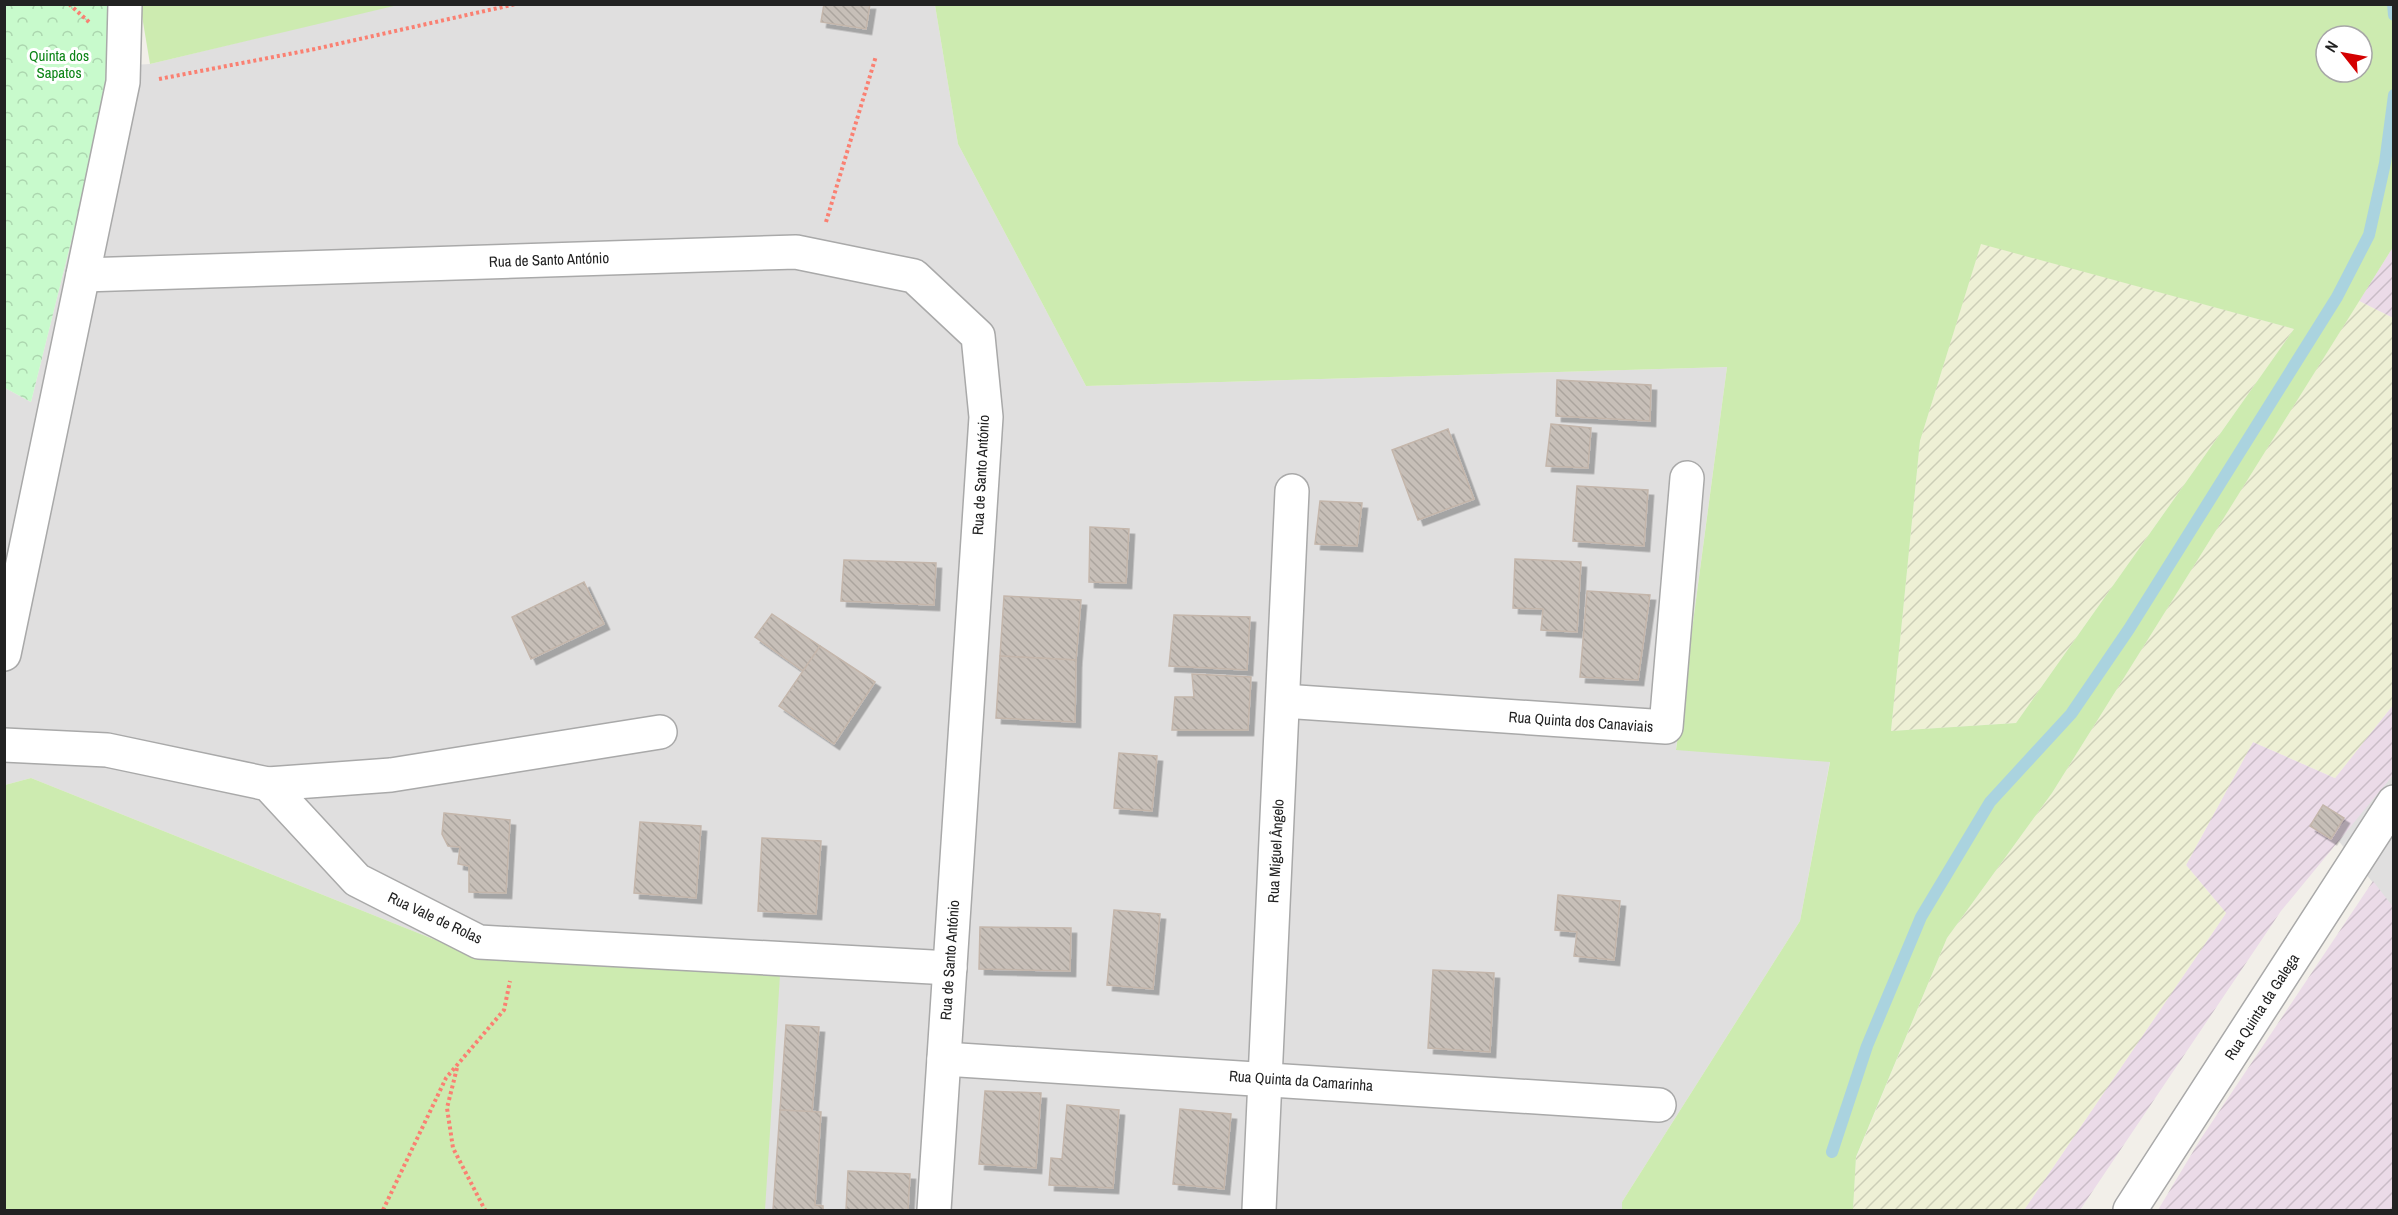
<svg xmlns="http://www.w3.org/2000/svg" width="2398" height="1215" font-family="'Archivo Narrow',sans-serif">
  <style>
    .residential { fill: #e0dfdf }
    .industrial { fill: url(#industrial-furrows) }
    .farmland { fill: url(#farmland-furrows) }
    .grass { fill: #cdebb0; fill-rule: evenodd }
    .park { fill: url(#park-crowns) }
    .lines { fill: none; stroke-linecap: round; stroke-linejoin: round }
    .stream { stroke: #aad3df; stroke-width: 12 }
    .building { fill: url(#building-back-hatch); stroke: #c4b6ab; stroke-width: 1.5; filter: url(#shadow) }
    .street-casing { stroke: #a9a9a9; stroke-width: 36 }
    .path { stroke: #fa8072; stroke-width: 4; stroke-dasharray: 3 3; stroke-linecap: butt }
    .street { stroke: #fff; stroke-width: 33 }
    .labels { text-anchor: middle; stroke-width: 6; stroke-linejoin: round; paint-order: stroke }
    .park-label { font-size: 15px; fill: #0c8416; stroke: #fff }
    .street-label { font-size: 15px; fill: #222; stroke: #fff }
  </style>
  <defs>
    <pattern id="industrial-furrows" width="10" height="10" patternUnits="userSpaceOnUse" patternTransform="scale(1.5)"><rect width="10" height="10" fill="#ebdbe8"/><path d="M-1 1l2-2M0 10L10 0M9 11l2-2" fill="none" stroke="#c9bcc7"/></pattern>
    <pattern id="farmland-furrows" width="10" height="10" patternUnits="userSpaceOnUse" patternTransform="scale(1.5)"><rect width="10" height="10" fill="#eef0d5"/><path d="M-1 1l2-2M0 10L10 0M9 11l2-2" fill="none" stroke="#ccceb7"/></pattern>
    <pattern id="park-crowns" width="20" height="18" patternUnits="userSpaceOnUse" patternTransform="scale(1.5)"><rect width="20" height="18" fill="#c8facc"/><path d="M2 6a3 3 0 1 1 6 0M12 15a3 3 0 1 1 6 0" fill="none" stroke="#acd6af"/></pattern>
    <pattern id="building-back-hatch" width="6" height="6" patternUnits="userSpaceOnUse" patternTransform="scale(1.5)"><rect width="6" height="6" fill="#c7bfb8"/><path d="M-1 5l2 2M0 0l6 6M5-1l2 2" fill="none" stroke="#aba49e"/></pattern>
    <filter id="shadow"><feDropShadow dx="5.5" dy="5.5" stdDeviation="0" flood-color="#0004"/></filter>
  </defs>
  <rect width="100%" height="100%" fill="#f2efe9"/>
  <!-- residential -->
  <g class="residential">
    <path d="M398,4L935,5L958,144L1086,386L1727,367L1676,749L1830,761L1800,921L1622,1202V1210H763L463,951L31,778L5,785V388L31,402L115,66L150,64Z"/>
    <path d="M2393,775V907L2337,839Z"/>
  </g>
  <!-- industrial -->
  <g class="industrial">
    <path d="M2393,247V318L2359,301Z"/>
    <path d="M2393,705V775L2281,911L2080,1210H2024L2226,913L2186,865L2253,742L2335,778Z"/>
    <path d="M2373,881L2393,907V1210H2158L2200,1140Z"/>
  </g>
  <!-- farmland -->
  <g class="farmland">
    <path d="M1981,243L2294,329L2016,723L1891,731L1920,441Z"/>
    <path d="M2359,301L2393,318V705L2335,778L2253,742L2186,865L2226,913L2024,1210H1853L1856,1158L1947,938L2052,793Z"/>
  </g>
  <!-- grass -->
  <g class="grass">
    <path d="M140,4L398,5L150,64Z"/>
    <path d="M935,5H2393V247L2052,793L1947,938L1856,1157L1853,1210H1622V1202L1800,921L1830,762L1676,750L1727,367L1086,386L958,144ZM2326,36H2362V72H2326ZM1981,244L2294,329L2016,723L1891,731L1920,441Z"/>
    <path d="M31,778L463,951L780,975L765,1210H5V785Z"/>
  </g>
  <!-- park -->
  <path class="park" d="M4,5H111L115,66L31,402L5,388Z"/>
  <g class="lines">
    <!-- stream -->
    <g class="stream">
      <path d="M2393,4L2394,15"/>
      <path d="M1832,1152L1867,1046L1921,917L1990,802L2071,714L2129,629L2337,297L2369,235L2385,163L2394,95"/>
    </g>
  </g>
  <!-- building -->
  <g class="building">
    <path d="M824,4H870L866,29L821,22Z"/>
    <path d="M1557,380L1651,385L1650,421L1556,416Z"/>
    <path d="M1551,424L1591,428L1588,468L1546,466Z"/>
    <path d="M1448,429L1474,499L1418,520L1392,450Z"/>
    <path d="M1577,486L1648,490L1644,546L1573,541Z"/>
    <path d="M1320,501L1362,503L1357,546L1315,544Z"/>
    <path d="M1090,527L1129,529L1126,583L1089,582Z"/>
    <path d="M1515,559L1581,562L1577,632L1541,630L1543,609L1513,608Z"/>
    <path d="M844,560L936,563L934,605L841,601Z"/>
    <path d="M584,582L604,624L531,659L512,617Z"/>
    <path d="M1587,591L1650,595L1638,680L1580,677Z"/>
    <path d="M1004,596L1081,600L1076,660L1000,656Z"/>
    <path d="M772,614L820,646L803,671L755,637Z"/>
    <path d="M1174,615L1250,617L1247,670L1169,666Z"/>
    <path d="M820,646L875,682L834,744L779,706Z"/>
    <path d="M1000,656L1076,660L1075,722L996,718Z"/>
    <path d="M1192,674L1251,677L1248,730H1172L1175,697H1194Z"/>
    <path d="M1119,753L1157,756L1152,811L1114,808Z"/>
    <path d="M2323,805L2344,818L2331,839L2310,826Z"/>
    <path d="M444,813L510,820L506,893L469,892V866L458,864L460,847L448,846L442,834Z"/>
    <path d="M640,822L701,826L696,898L634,893Z"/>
    <path d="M762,838L821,841L816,914L758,911Z"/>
    <path d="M1558,895L1620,901L1614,960L1574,956L1577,932L1555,930Z"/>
    <path d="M1114,910L1160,914L1153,989L1107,985Z"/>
    <path d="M980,927L1071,928L1070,971L979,969Z"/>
    <path d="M1433,970L1494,973L1490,1052L1428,1048Z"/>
    <path d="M786,1025L819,1027L812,1112L780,1110Z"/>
    <path d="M985,1091L1041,1093L1036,1168L979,1164Z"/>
    <path d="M1067,1105L1119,1110L1113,1188L1049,1185L1051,1158L1062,1159Z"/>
    <path d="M1180,1109L1231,1114L1224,1189L1173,1184Z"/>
    <path d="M780,1110L821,1112L815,1205L823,1206V1210H773Z"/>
    <path d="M848,1171L910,1174L908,1210H846Z"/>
  </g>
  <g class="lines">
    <defs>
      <g id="street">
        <path d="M83,275L796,252L914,276L978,336L986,417L934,1210"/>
        <path d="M4,654L123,82L125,4"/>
        <path d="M1283,701L1666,727L1687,478"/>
        <path d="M4,745L107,750L268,784L357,880L479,942L950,968"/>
        <path d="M268,784L391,775L660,732"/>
        <path d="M944,1059L1659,1105"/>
        <path d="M1259,1210L1292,491"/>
        <path d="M2130,1210L2394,802"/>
      </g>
    </defs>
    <!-- street casing -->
    <use href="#street" class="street-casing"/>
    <!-- path -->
    <g class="path">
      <path d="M69,4L89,22"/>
      <path d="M159,79L315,49L516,4"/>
      <path d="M826,222L876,56"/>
      <path d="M457,1068L447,1108L453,1148L485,1210"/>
      <path d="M383,1210L446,1078L504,1010L510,981"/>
    </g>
    <!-- street -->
    <use href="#street" class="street"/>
  </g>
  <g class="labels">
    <!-- park labels -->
    <g class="park-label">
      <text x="59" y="61">Quinta dos<tspan x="59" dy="17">Sapatos</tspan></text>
    </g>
    <!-- street labels -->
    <g class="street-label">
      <text transform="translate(549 260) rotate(-2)" y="5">Rua de Santo António</text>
      <text transform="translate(981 475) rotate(-87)" y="5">Rua de Santo António</text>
      <text transform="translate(1581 722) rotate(4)" y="5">Rua Quinta dos Canaviais</text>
      <text transform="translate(1276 851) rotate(-87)" y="5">Rua Miguel Ângelo</text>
      <text transform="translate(435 918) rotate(25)" y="5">Rua Vale de Rolas</text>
      <text transform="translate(950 960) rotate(-86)" y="5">Rua de Santo António</text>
      <text transform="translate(2262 1007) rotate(-57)" y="5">Rua Quinta da Galega</text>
      <text transform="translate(1301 1081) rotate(4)" y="5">Rua Quinta da Camarinha</text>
    </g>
  </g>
  <!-- border -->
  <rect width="2398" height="1215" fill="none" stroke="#222222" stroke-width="12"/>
  <!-- north arrow -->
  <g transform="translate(2344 54) rotate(301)"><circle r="28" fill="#ffffff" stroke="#a7a7a7" stroke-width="1.5"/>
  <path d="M0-4.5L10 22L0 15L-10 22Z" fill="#d40000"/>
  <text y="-9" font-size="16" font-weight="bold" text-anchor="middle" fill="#222222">N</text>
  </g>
</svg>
